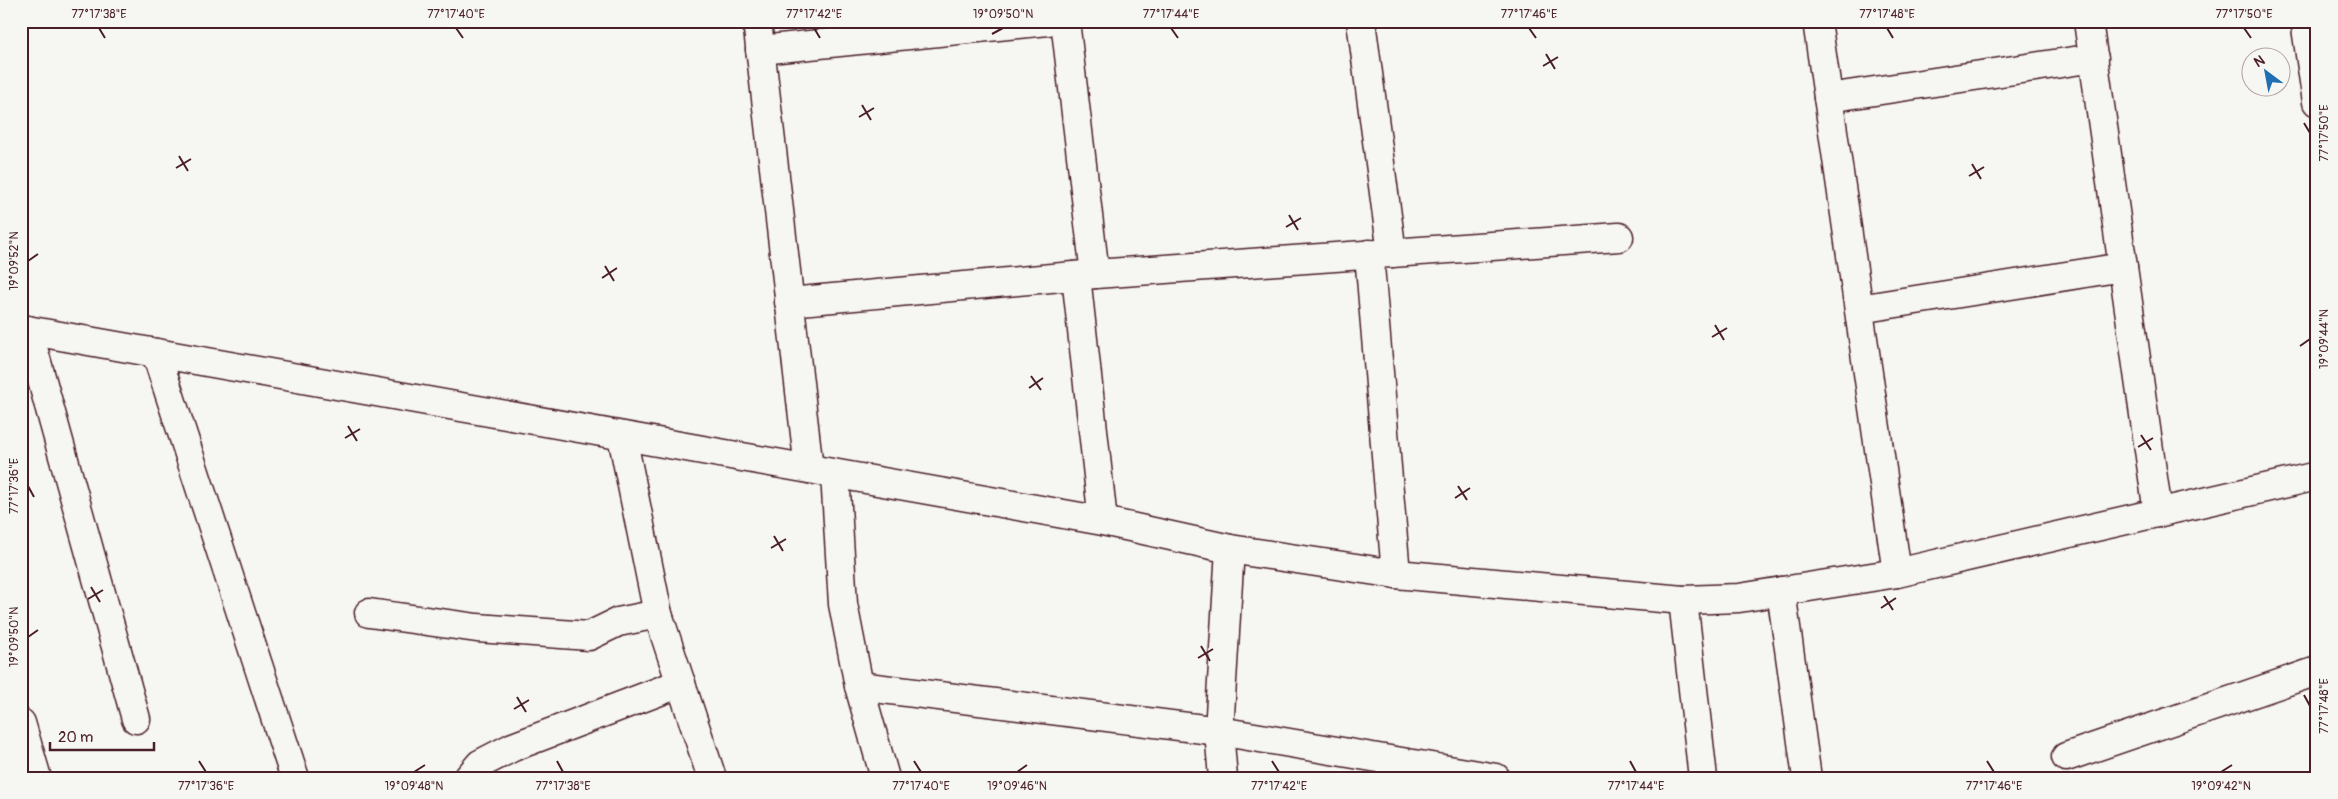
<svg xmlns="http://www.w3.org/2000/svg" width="2338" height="799" font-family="Pangolin,sans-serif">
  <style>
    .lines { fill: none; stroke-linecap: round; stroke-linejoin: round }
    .minor-casing { stroke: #4a1f2b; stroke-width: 31 }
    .minor { stroke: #f6f6f2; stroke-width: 28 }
    .ticks { fill: none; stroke: #4a1f2b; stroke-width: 2 }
    .neatline { fill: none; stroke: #4a1f2b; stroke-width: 2 }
    .ticks-label { font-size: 12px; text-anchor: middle; fill: #4a1f2b }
  </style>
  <rect width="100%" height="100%" fill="#f6f6f2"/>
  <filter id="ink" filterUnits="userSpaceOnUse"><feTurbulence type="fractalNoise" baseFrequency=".02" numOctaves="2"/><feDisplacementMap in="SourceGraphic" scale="10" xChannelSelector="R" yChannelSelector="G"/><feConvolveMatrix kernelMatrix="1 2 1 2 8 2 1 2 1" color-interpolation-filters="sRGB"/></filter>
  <g filter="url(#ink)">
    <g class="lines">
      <defs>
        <g id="minor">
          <path d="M757,21L809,469"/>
          <path d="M1065,21L1095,274"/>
          <path d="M1361,21L1392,253"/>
          <path d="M1817,21L1897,573"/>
          <path d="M2088,21L2158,513"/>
          <path d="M2305,21L2317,102"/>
          <path d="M760,50L1048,21"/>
          <path d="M1828,98L2094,58"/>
          <path d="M1369,254L1396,574"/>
          <path d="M1076,276L1103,521"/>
          <path d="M789,302L1095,274L1619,237"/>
          <path d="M1859,309L2123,267"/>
          <path d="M21,329L1103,521L1230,549L1396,574L1683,600L1739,598L1897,573L2317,476"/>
          <path d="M28,330L136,719"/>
          <path d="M156,353L295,778"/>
          <path d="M622,436L658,614L712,778"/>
          <path d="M835,474L843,604L859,686L885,778"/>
          <path d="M1781,591L1807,778"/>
          <path d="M1683,600L1703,778"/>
          <path d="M369,613L477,628L589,636L618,622L658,614"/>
          <path d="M859,686L1219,731L1496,778"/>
          <path d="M21,723L37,778"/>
          <path d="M2066,757L2317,671"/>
          <path d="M468,778L480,764L513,747L681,683"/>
          <path d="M1223,778L1219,731L1230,549"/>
        </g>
      </defs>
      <!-- minor casing -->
      <use href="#minor" class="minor-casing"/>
      <!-- minor -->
      <use href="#minor" class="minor"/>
    </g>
  </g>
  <!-- ticks -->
  <path class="ticks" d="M99,28L105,38M456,28L463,38M814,28L820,38M1171,28L1178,38M1529,28L1536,38M1887,28L1893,38M2244,28L2251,38M992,34L1003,28M1546,54L1555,69M1543,66L1558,57M862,105L871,120M859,117L874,108M2304,123L2310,133M179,156L188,171M1972,164L1981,179M176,168L191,159M1969,176L1984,167M1289,215L1298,230M1286,227L1301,218M28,261L38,254M605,266L614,281M602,278L617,268M1715,325L1724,340M1712,337L1727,328M2300,346L2310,339M1031,376L1041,390M1029,388L1043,378M348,426L357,441M2141,435L2151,450M345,438L360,429M2138,447L2153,438M28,486L34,497M1458,486L1467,500M1455,498L1470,488M774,536L783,551M771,548L786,539M91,587L100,602M1884,596L1893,610M88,599L103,590M1881,608L1896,598M28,637L38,630M1201,646L1210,661M1198,658L1213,649M2304,695L2310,706M517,697L526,712M514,709L529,700M199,761L206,772M557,761L563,772M914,761L921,772M1272,761L1279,772M1630,761L1636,772M1987,761L1994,772M414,772L425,765M1017,772L1027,765M2221,772L2232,765"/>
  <!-- margin -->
  <rect width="2338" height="799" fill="none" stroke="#f6f6f2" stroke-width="55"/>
  <!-- north arrow -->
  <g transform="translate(2266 72) rotate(328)"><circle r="24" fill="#f6f6f2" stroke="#b1a0a2"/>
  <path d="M0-4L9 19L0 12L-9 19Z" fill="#1f6fb2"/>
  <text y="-8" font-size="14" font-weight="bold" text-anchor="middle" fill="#4a1f2b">N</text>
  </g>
  <!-- scale -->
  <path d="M50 742v8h104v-8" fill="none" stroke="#4a1f2b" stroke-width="2.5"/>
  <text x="58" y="742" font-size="15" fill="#4a1f2b" stroke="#f6f6f2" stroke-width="4" paint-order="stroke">20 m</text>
  <rect x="28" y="28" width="2282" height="744" class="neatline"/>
  <g class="ticks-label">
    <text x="99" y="18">77°17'38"E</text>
    <text x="456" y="18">77°17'40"E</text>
    <text x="814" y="18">77°17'42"E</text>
    <text x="1003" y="18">19°09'50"N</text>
    <text x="1171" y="18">77°17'44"E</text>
    <text x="1529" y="18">77°17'46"E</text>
    <text x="1887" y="18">77°17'48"E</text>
    <text x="2244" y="18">77°17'50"E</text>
    <text transform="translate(2324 133) rotate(-90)" y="4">77°17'50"E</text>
    <text transform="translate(14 261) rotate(-90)" y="4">19°09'52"N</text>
    <text transform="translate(2324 339) rotate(-90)" y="4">19°09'44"N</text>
    <text transform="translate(14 486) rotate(-90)" y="4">77°17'36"E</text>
    <text transform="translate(14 637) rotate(-90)" y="4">19°09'50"N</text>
    <text transform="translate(2324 706) rotate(-90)" y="4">77°17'48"E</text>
    <text x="206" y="790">77°17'36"E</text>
    <text x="414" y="790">19°09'48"N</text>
    <text x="563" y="790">77°17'38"E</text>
    <text x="921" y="790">77°17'40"E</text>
    <text x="1017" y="790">19°09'46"N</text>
    <text x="1279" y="790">77°17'42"E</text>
    <text x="1636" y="790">77°17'44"E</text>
    <text x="1994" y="790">77°17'46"E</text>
    <text x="2221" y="790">19°09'42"N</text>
  </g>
</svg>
